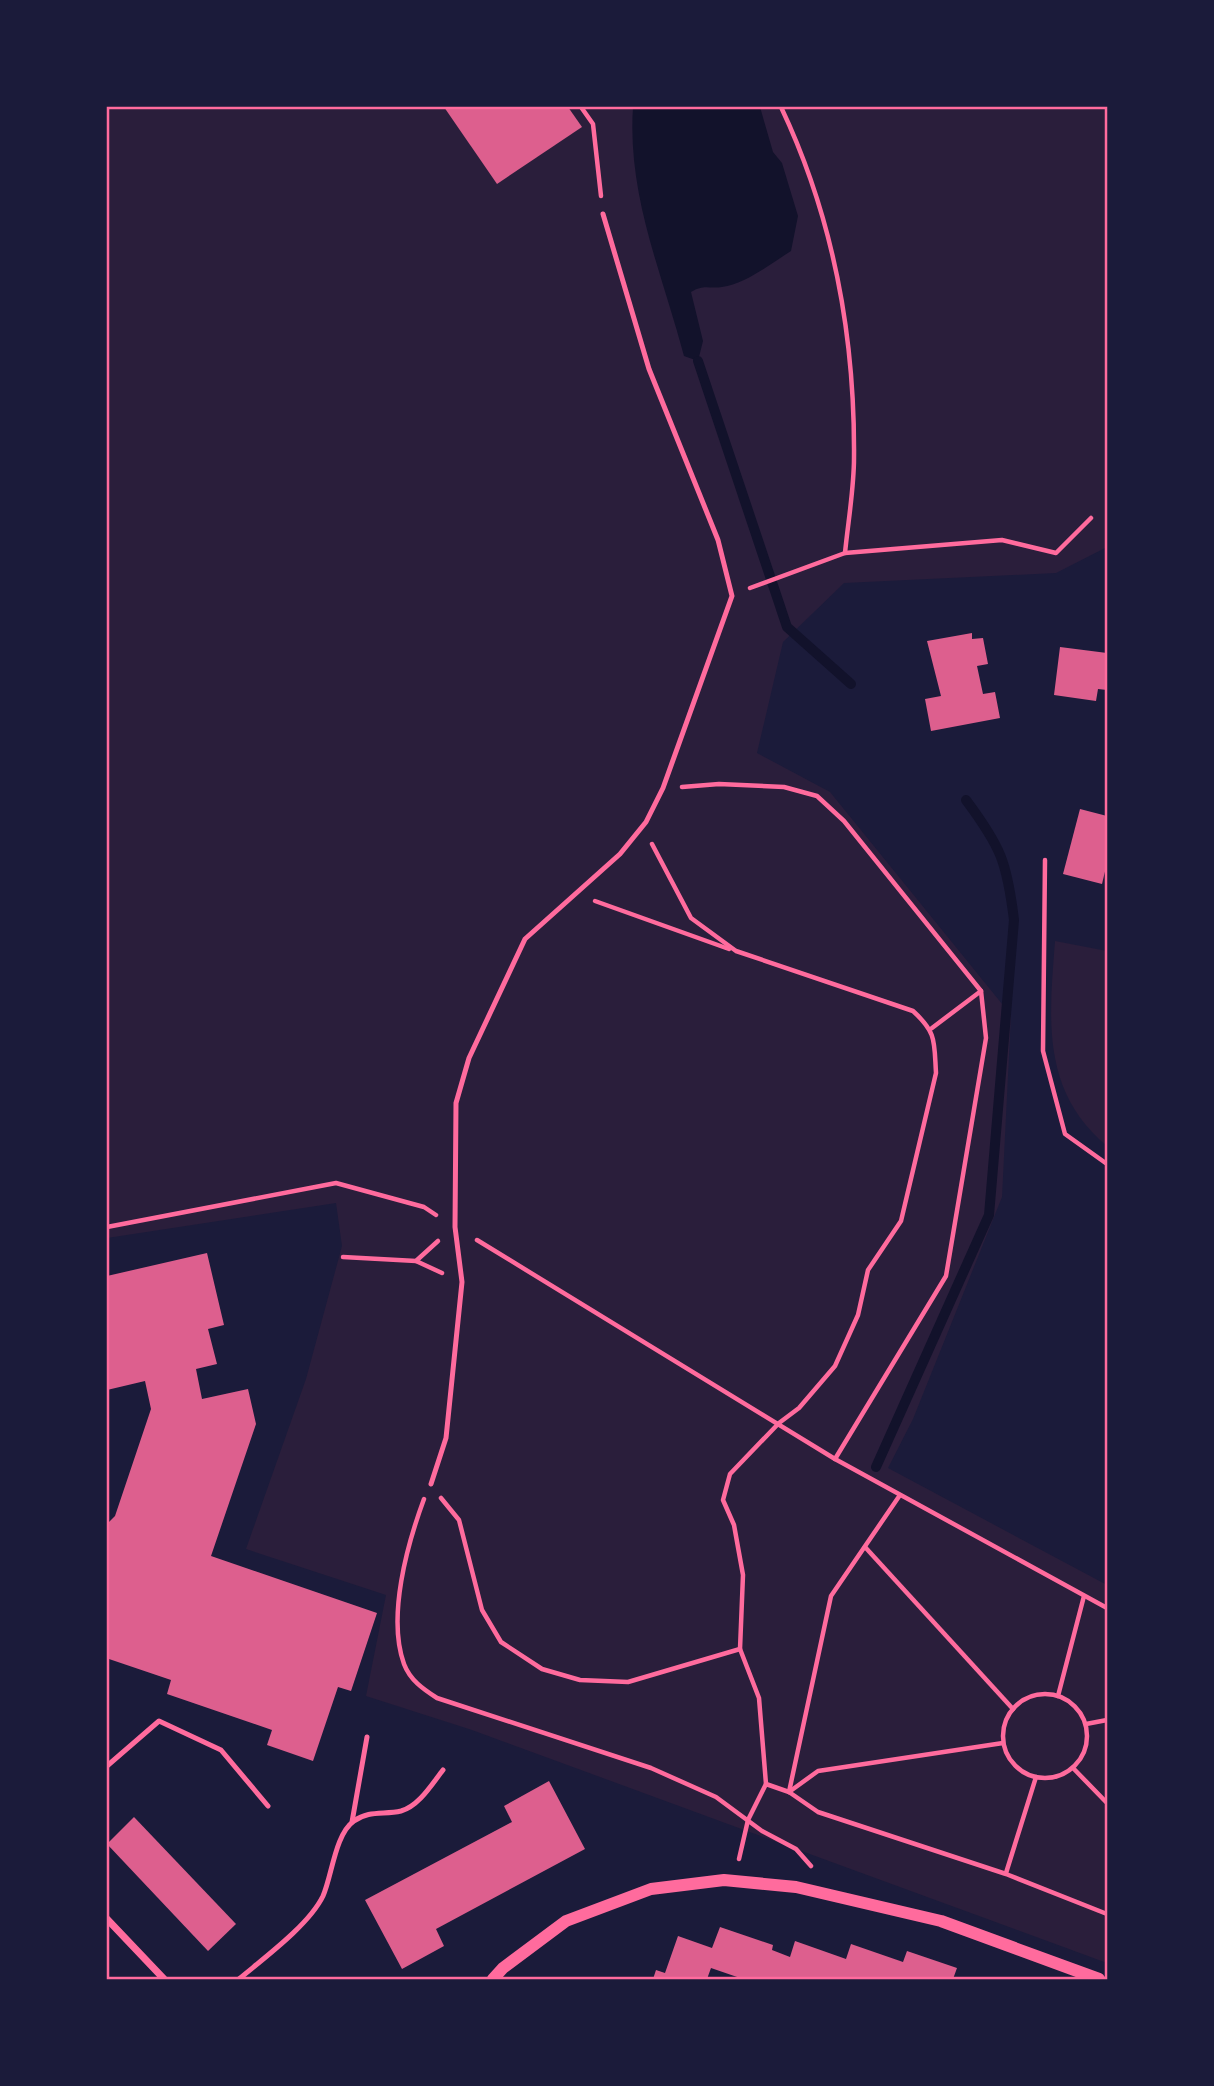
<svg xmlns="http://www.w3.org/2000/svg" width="1214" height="2086" font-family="Signika,sans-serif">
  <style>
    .green { fill: #2a1e3b }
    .water { fill: #12122b }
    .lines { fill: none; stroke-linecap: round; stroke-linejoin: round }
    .stream { stroke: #12122b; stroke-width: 10 }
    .building { fill: #dd5f8e }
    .path { stroke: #ff6b9d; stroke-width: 4.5 }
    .service { stroke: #ff6b9d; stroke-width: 5 }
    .minor { stroke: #ff6b9d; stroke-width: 7 }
    .tertiary { stroke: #ff6b9d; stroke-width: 12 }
    .neatline { fill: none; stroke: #ff6b9d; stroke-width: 2.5 }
  </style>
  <rect width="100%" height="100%" fill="#1b1b3a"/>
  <!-- green -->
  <g class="green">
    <path d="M107,107H1107V547L1056,573L844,583L783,642L757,753L830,792L1011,1015L1002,1197L913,1419L888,1468L1107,1585V1963L472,1730L366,1696L386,1595L246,1549L306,1379L342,1246L336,1203L107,1238Z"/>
    <path d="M1055,941L1107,951V1146C1041,1091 1049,1019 1055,941Z"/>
  </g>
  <!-- water -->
  <path class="water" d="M633,107H760L773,152L782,163L798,216L791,251C770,264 747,283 722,287C709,289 704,284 691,292L703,341L698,361L684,356C662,273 627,195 633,107Z"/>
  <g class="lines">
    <!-- stream -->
    <g class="stream">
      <path d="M698,361L787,627L851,684"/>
      <path d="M876,1467L989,1215L1014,920C1007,862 1001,847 966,800"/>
    </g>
  </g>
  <!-- building -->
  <g class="building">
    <path d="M444,107H568L582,127L497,184Z"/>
    <path d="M972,633V639L983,638L988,664L977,666L983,694L995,692L1000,718L931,731L925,699L941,696L927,641Z"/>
    <path d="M1060,647L1107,653V690L1098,689L1096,701L1054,695Z"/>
    <path d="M1080,809L1107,816V863L1102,884L1063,874Z"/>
    <path d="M207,1253L224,1325L208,1329L217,1364L196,1369L202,1399L248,1389L256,1424L211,1556L377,1613L351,1691L338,1687L313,1761L267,1745L272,1730L167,1694L171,1680L109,1659L107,1661V1524L115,1516L151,1409L145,1381L107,1390V1276Z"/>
    <path d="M549,1781L585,1849L436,1929L444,1946L402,1969L365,1900L512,1822L504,1806Z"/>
    <path d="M134,1817L236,1924L208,1951L107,1844Z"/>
    <path d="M720,1927L773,1945L772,1950L790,1957L795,1941L846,1959L851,1944L903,1962L907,1951L957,1968L953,1979H743L711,1968L707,1979H653L656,1970L665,1973L678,1936L712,1948Z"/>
  </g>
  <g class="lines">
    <!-- path -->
    <g class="path">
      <path d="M581,107L593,124L601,196"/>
      <path d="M781,107C833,217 855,336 854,458C854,489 848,522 845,553"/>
      <path d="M750,588L845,553L1002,540L1056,553L1091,518"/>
      <path d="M682,787L719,784L784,787L817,796L844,821L981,991L986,1038L946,1276L835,1459"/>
      <path d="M652,844L691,918L736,951L913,1011C937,1033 934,1041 936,1073L901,1221L868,1270L858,1315L835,1366L799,1408L779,1423L730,1474L723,1500L734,1525L743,1575L740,1649L759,1698L766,1784L789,1792L818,1812L1006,1874L1107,1914"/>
      <path d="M1045,860L1043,1051L1065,1134L1107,1164"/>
      <path d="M595,901L729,949"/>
      <path d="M932,1028L981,991"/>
      <path d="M107,1227L336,1183L424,1207L436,1215"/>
      <path d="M477,1240L835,1459L1107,1608"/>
      <path d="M343,1257L416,1261L438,1241"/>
      <path d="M416,1261L442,1273"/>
      <path d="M441,1498L459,1520L482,1610L501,1642L542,1669L580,1680L628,1682L740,1649"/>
      <path d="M424,1499C407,1545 387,1617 404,1664C410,1680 423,1689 437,1698L651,1768L716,1797L762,1831L796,1849L811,1866"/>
      <path d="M865,1547L1013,1709"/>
      <circle cx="1045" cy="1736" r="42"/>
      <path d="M1058,1696L1084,1596"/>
      <path d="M1086,1724L1107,1720"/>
      <path d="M1073,1768L1107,1803"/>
      <path d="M789,1792L831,1596L900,1495"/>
      <path d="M789,1792L818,1771L1003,1743"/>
      <path d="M739,1859L748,1820L766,1784"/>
      <path d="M1006,1873L1036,1777"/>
    </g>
    <!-- service -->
    <g class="service">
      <path d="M431,1484L446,1438L462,1282L455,1227L456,1103L469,1058L525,939L620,854L646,822L663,788L732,596L718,540L649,369L603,214"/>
      <path d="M107,1766L159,1721L221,1750L268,1806"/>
      <path d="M352,1822L367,1737"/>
      <path d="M239,1979C264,1958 309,1925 323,1896C332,1876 335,1834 354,1821C369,1810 384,1815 401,1811C419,1806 432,1784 443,1770"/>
    </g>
    <!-- minor -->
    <path class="minor" d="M107,1919L164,1979"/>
    <!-- tertiary -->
    <path class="tertiary" d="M493,1979L503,1968L566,1921L651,1889L724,1880L796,1887L941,1921L1099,1979"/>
  </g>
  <!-- border -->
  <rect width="1214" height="2086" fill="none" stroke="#1b1b3a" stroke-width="217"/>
  <rect x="108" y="108" width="998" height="1870" class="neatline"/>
</svg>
